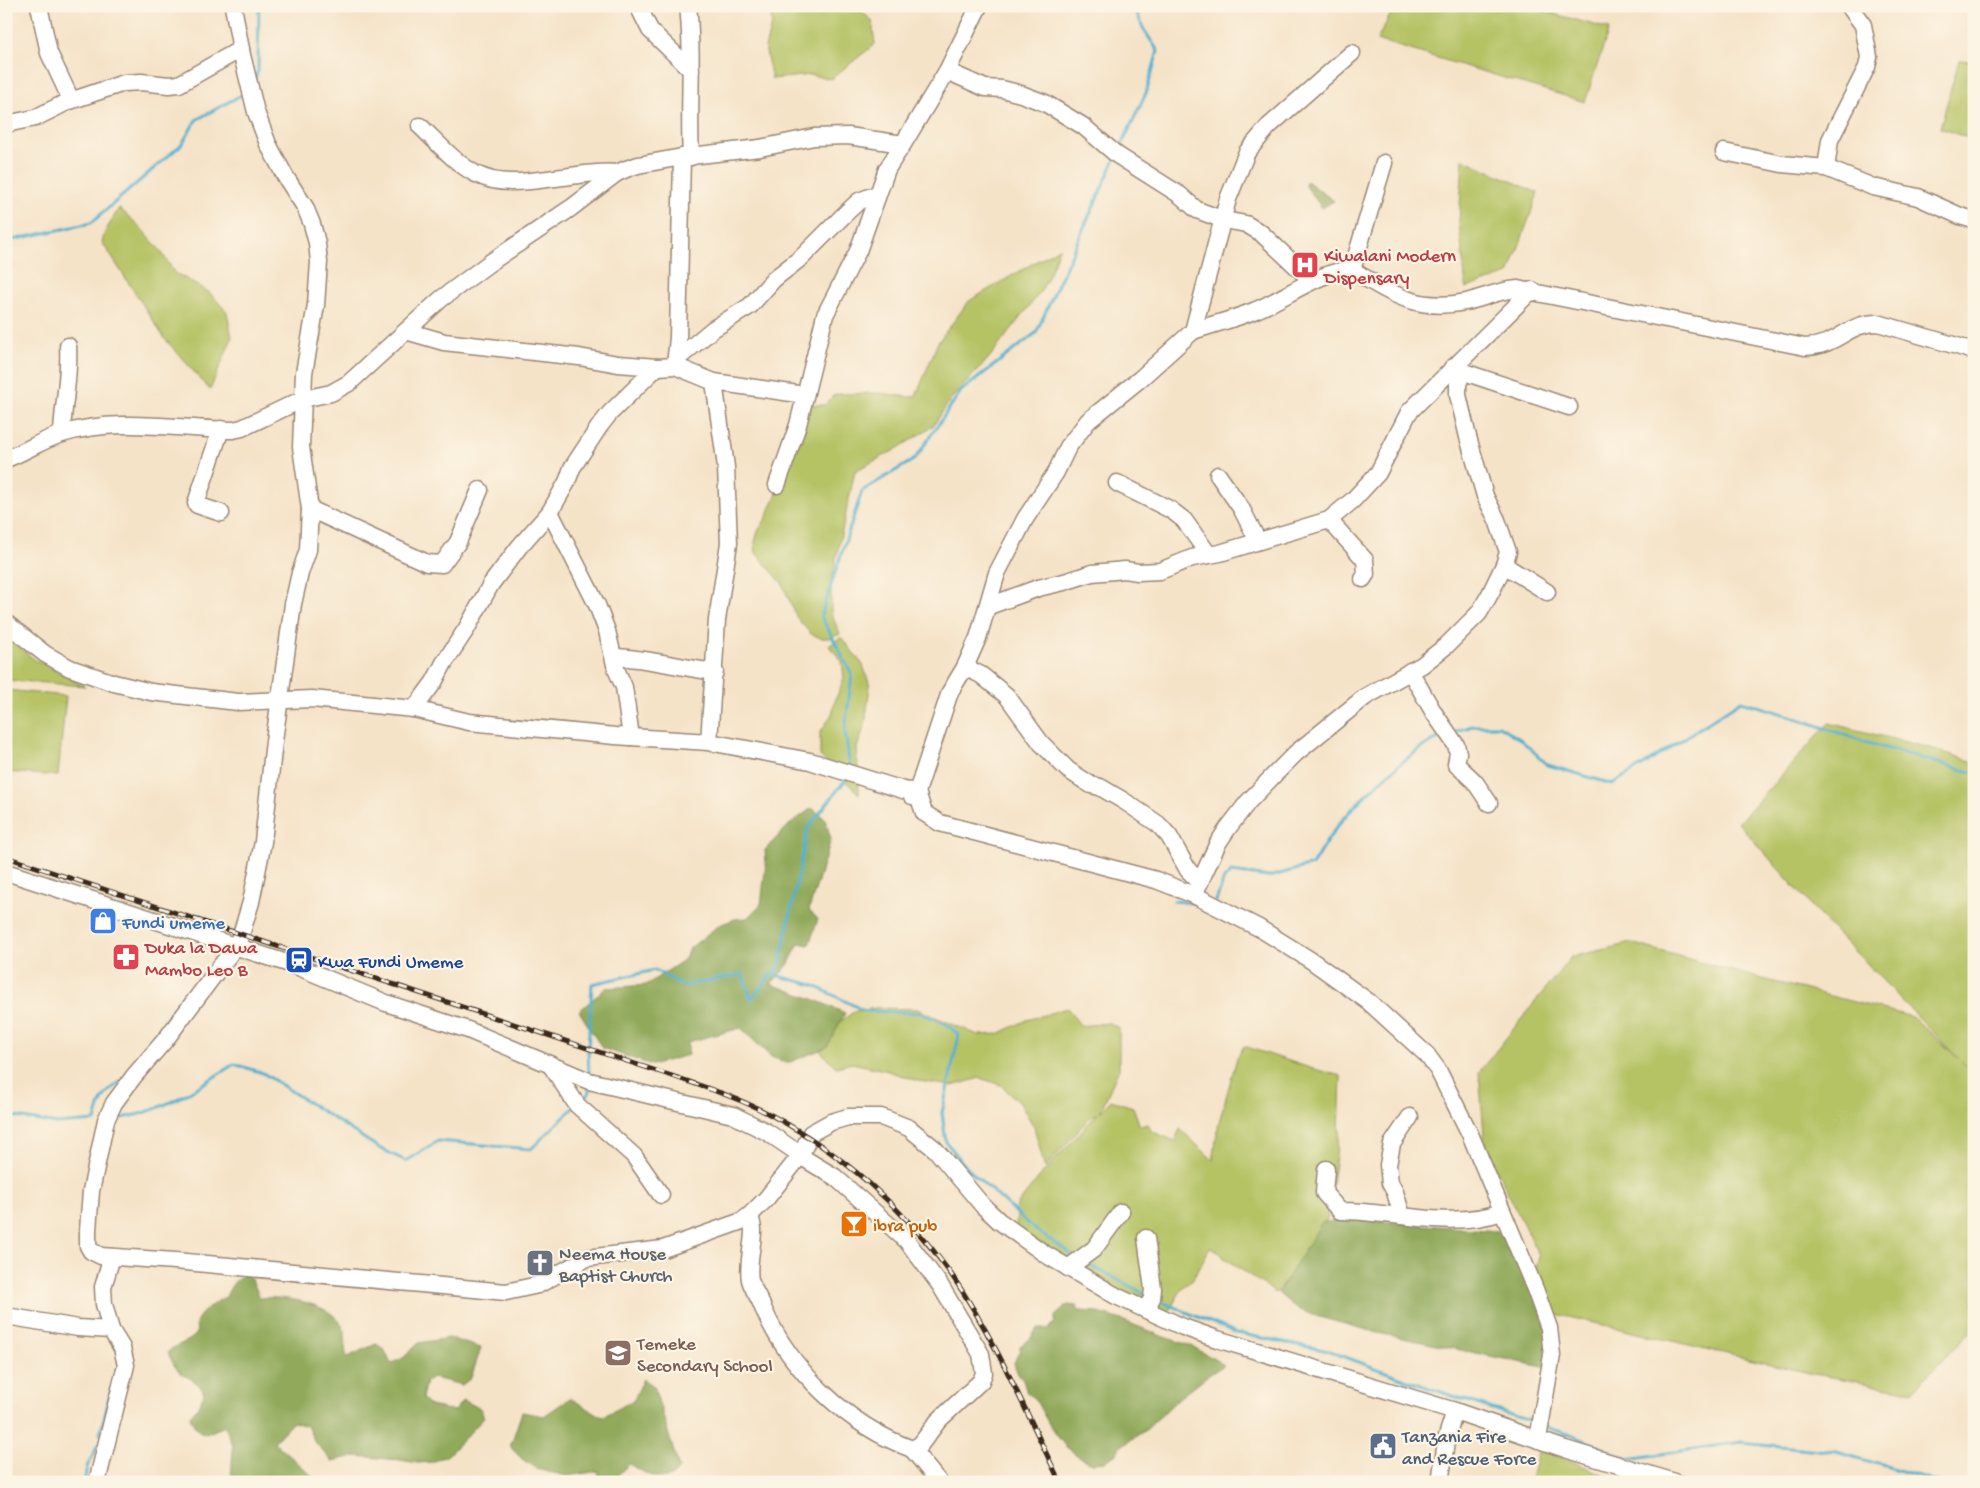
<svg xmlns="http://www.w3.org/2000/svg" width="1980" height="1488" font-family="'Gochi Hand',sans-serif">
  <style>
    .green { fill: #b5c365; stroke: #787642 }
    .forest { fill: #90a95a; stroke: #666a3c }
    .lines { fill: none; stroke-linecap: round; stroke-linejoin: round }
    .stream { stroke: #4eafcd; stroke-width: 3 }
    .minor-casing { stroke: #988673; stroke-width: 19 }
    .minor { stroke: #fff; stroke-width: 16 }
    .rail-casing { stroke: #3b2a1e; stroke-width: 5 }
    .rail { stroke: #fcf5e5; stroke-width: 3; stroke-dasharray: 9; stroke-linecap: butt }
    .labels { text-anchor: middle; stroke-width: 4.5; stroke-linejoin: round; paint-order: stroke }
    .health-label { font-size: 19px; fill: #be3a42; stroke: #fcf5e5; text-anchor: start }
    .shop-label { font-size: 19px; fill: #366cbe; stroke: #fcf5e5; text-anchor: start }
    .transit-label { font-size: 19px; fill: #164399; stroke: #fcf5e5; text-anchor: start }
    .food-label { font-size: 19px; fill: #c56008; stroke: #fcf5e5; text-anchor: start }
    .worship-label { font-size: 19px; fill: #5b616d; stroke: #fcf5e5; text-anchor: start }
    .education-label { font-size: 19px; fill: #785e54; stroke: #fcf5e5; text-anchor: start }
    .service-label { font-size: 19px; fill: #4e5e75; stroke: #fcf5e5; text-anchor: start }
  </style>
  <rect width="100%" height="100%" fill="#fcf5e5"/>
  <filter id="ink" filterUnits="userSpaceOnUse"><feTurbulence type="fractalNoise" baseFrequency=".02" numOctaves="2"/><feDisplacementMap in="SourceGraphic" scale="10" xChannelSelector="R" yChannelSelector="G"/><feConvolveMatrix kernelMatrix="1 2 1 2 8 2 1 2 1" color-interpolation-filters="sRGB"/></filter>
  <filter id="wash" filterUnits="userSpaceOnUse"><feTurbulence type="fractalNoise" baseFrequency=".0096" numOctaves="4" result="noise"/><feDisplacementMap in="SourceGraphic" scale="20" xChannelSelector="R" yChannelSelector="G"/><feGaussianBlur stdDeviation="1.12" result="paint"/><feColorMatrix in="noise" values="0 0 0 0 0 0 0 0 0 0 0 0 0 0 0 0 0 1.4 0 .05"/><feComposite in="paint" operator="in"/></filter>
  <g filter="url(#wash)">
    <rect width="100%" height="100%" fill="#f5e3c8"/>
    <!-- green -->
    <g class="green">
      <path d="M770,6H856L872,21L875,44L831,79L811,75L772,79L765,47L772,24Z"/>
      <path d="M1395,6H1525L1609,29L1585,102L1377,40Z"/>
      <path d="M1959,60L1974,61V140L1940,128Z"/>
      <path d="M1463,159L1538,193L1509,274L1466,288L1459,222Z"/>
      <path d="M119,208L139,226L160,250L174,272L210,293L227,312L232,338L210,390L165,339L102,242L105,232Z"/>
      <path d="M1059,248L1050,273L1041,291L989,358L951,399L933,426L895,450L855,471L831,582V613L840,634L829,638H821L811,634L797,618L782,583L756,553L755,542L758,531L767,517L781,483L810,405H825L833,396L839,394L880,393L909,397L916,396L938,342L969,301Z"/>
      <path d="M6,637L34,659L85,686L6,680Z"/>
      <path d="M841,637L863,665L870,686L865,725L857,748L859,794L820,756V733L832,714L835,701L844,678L842,661L829,646Z"/>
      <path d="M6,690L66,696L58,776L6,772Z"/>
      <path d="M1829,723L1934,749L1974,762V1071L1961,1062L1974,1073V1328L1912,1391L1813,1374L1526,1307L1539,1256L1485,1146L1479,1072L1571,957L1631,943L1747,975L1913,1017L1959,1059L1822,918L1738,823Z"/>
      <path d="M876,1008L917,1009L978,1035L998,1034L1027,1020L1067,1008L1081,1026L1109,1023L1119,1028V1069L1100,1112L1111,1100L1133,1107L1140,1126L1148,1124L1151,1131L1175,1141L1180,1129L1213,1160L1219,1122L1237,1058L1244,1046L1310,1068L1341,1076L1339,1134L1327,1219L1311,1247L1276,1293L1224,1258L1219,1251L1210,1248L1192,1280L1183,1287L1168,1313L1135,1299L1016,1229L1017,1205L1040,1176L1098,1113L1089,1118L1045,1168L1034,1127L1020,1103L1001,1085L980,1078L952,1086L918,1081L885,1070L852,1063L836,1067L816,1047L824,1033L855,1011Z"/>
      <path d="M1538,1452H1550L1621,1482H1530Z"/>
    </g>
    <!-- forest -->
    <g class="forest">
      <path d="M1307,181L1334,201L1322,208L1305,185Z"/>
      <path d="M812,808L825,819L831,839L809,910L818,919L809,945L799,943L788,965L771,984L813,999L845,1013L827,1047L788,1063L771,1057L741,1028L688,1042V1055L652,1065L602,1048L579,1011L606,988L646,985L684,960L689,949L719,925L735,919L747,918L761,904L766,863L765,850L790,824Z"/>
      <path d="M1363,1220L1498,1231L1525,1257L1555,1358L1543,1367L1378,1333L1319,1317L1297,1309L1278,1293L1322,1222Z"/>
      <path d="M247,1274L252,1280L260,1298C285,1296 335,1303 344,1330C347,1337 343,1346 347,1357L376,1344L384,1349L391,1364L403,1358L419,1343L449,1338L481,1348L471,1378L462,1385L434,1378L426,1381L422,1398L430,1406L454,1411L463,1400L481,1409L484,1418L448,1455L432,1462L417,1463L400,1460L355,1456L332,1461L315,1442L307,1426L293,1422L274,1442L306,1470L316,1482H231L233,1446L225,1426L206,1434C197,1432 193,1425 190,1416L197,1408L204,1394C200,1383 193,1380 184,1375C176,1371 171,1360 168,1352C177,1343 190,1343 197,1333C197,1330 196,1327 196,1324C196,1315 217,1300 226,1297C230,1287 236,1277 247,1274Z"/>
      <path d="M1068,1305L1076,1306L1079,1311L1095,1312L1122,1320L1164,1337L1192,1346L1224,1365L1207,1376L1180,1397L1147,1429L1120,1447L1116,1454L1105,1462L1093,1463L1082,1459L1065,1446L1050,1426L1035,1399L1027,1393L1023,1380L1016,1370L1014,1363L1020,1349V1346L1029,1340L1037,1329H1049L1055,1322V1316Z"/>
      <path d="M643,1379L654,1387L679,1468C670,1488 646,1474 629,1464L611,1482H598L599,1471L567,1476L540,1470L523,1460L510,1447L522,1412L544,1416L570,1398L602,1417L634,1400Z"/>
    </g>
    <g class="lines">
      <!-- stream -->
      <g class="stream">
        <path d="M254,80L258,71L259,6"/>
        <path d="M1119,151L1146,93L1158,51L1144,30L1134,6"/>
        <path d="M6,244L12,240L91,223L182,144L196,120L245,93"/>
        <path d="M1455,732L1472,726H1499L1520,739L1548,765L1612,784L1650,761L1741,701L1787,715L1868,743L1974,773"/>
        <path d="M850,767L845,731L852,674L821,616L862,491L915,459L961,391L1036,333L1115,159"/>
        <path d="M1174,901L1194,903"/>
        <path d="M1216,901L1224,879L1231,872L1269,877L1312,865C1321,851 1329,836 1340,823C1359,799 1416,745 1444,736"/>
        <path d="M771,974L813,985L865,1011L921,1013L946,1024L959,1035L942,1113L946,1142L968,1169L1034,1229L1074,1256"/>
        <path d="M140,1057L177,1003L191,990"/>
        <path d="M589,1076L588,1049L592,984L655,970L683,986L743,974L751,999C763,988 766,977 779,968L808,828L847,778"/>
        <path d="M580,1102L589,1093V1087"/>
        <path d="M6,1115L57,1124L95,1121C100,1099 105,1092 123,1080"/>
        <path d="M112,1119C156,1116 198,1088 234,1064L263,1073L379,1148L406,1161L438,1141L531,1149L573,1108"/>
        <path d="M1084,1262L1147,1295"/>
        <path d="M1157,1300L1237,1333L1329,1351L1432,1389L1535,1423"/>
        <path d="M1546,1427L1574,1436L1628,1459L1742,1442L1837,1452L1940,1482"/>
        <path d="M100,1434L114,1378"/>
        <path d="M84,1482L87,1467L98,1445"/>
      </g>
    </g>
  </g>
  <g filter="url(#ink)">
    <g class="lines">
      <defs>
        <g id="minor">
          <path d="M39,6L49,53L71,100"/>
          <path d="M233,6L242,55L256,112L268,144L285,176L305,207L312,224L317,243L319,262L316,305L304,373L301,447L310,509L308,550L300,573L293,604L274,741L263,842L251,902L241,935L235,947L166,1039L134,1076L114,1103L106,1120L91,1191L88,1230V1246L91,1251L101,1256L175,1261L506,1292L538,1285L587,1258L663,1249L742,1221L750,1215L766,1199L800,1156L811,1133L831,1122L848,1117H881L909,1128L935,1149L983,1206L999,1221L1045,1254L1116,1296L1183,1327L1217,1339L1455,1411L1565,1449L1675,1482"/>
          <path d="M638,6L650,30L691,70"/>
          <path d="M688,6C694,56 688,107 691,157"/>
          <path d="M947,71L985,88L1002,89L1021,94L1045,103L1083,126L1117,155L1180,195L1197,210L1224,220L1246,224L1261,233L1312,281"/>
          <path d="M6,124L35,118L67,102L124,83L141,82L169,85L179,84L241,49"/>
          <path d="M420,126C437,142 455,163 476,174C502,188 535,180 563,177C581,175 599,171 617,173"/>
          <path d="M1724,152L1782,164L1826,168L1873,187L1918,197L1960,216L1974,220"/>
          <path d="M1826,168L1830,140L1867,67L1869,57L1863,25L1849,6"/>
          <path d="M1352,270L1384,163"/>
          <path d="M406,331L444,342L579,357L618,364L657,367L675,366L714,382L805,395"/>
          <path d="M1193,331C1214,324 1235,319 1256,310C1282,300 1325,268 1352,270C1393,294 1416,312 1466,302C1484,298 1499,290 1518,289L1805,347C1839,346 1846,323 1878,323L1974,351"/>
          <path d="M677,359L713,329L750,306L774,279L802,257L847,212L859,201L877,194"/>
          <path d="M675,365L678,338L682,157"/>
          <path d="M1452,368L1569,407"/>
          <path d="M62,434C63,403 70,377 68,346"/>
          <path d="M6,459C25,452 42,440 62,434C117,417 176,429 233,430L242,428L303,399L331,393L349,383L441,299L488,264L571,208L617,173L626,169L638,165L682,157L760,148L814,137L848,136L903,144L947,71L979,6"/>
          <path d="M1218,475L1241,508L1258,541"/>
          <path d="M1117,483L1171,510L1184,520L1209,555"/>
          <path d="M777,485L798,425L825,315L858,251L887,169L903,144"/>
          <path d="M310,509L427,563L442,564L458,542L480,490"/>
          <path d="M550,512L597,605L607,631L616,669L624,687L631,737"/>
          <path d="M221,513L197,505L196,503L221,429"/>
          <path d="M1329,520L1365,560L1366,574L1363,579"/>
          <path d="M1504,565L1547,592"/>
          <path d="M989,606L1038,588L1064,582L1092,573L1125,570L1138,572L1160,571L1192,558L1220,553L1329,520L1353,500L1378,473L1409,412L1532,290"/>
          <path d="M6,623L45,654L70,668L114,683L151,692L238,702L312,699L414,709L469,722L615,736L709,742L810,761L903,790L917,792L924,813L940,823L1156,880L1194,895L1259,928L1312,961L1369,1002L1427,1055L1438,1070L1470,1134L1535,1289L1549,1328L1552,1355L1538,1439"/>
          <path d="M615,657C649,658 681,668 715,672"/>
          <path d="M965,667L981,675L1007,696L1041,743L1068,770L1091,785L1100,787L1124,801L1158,824L1169,836L1188,870L1200,882"/>
          <path d="M1410,671L1434,713L1456,745L1458,753L1456,764L1475,782L1489,803"/>
          <path d="M414,709L434,682L444,663L467,628L491,584L519,547L550,512L567,482L572,468L599,427L610,413L657,367"/>
          <path d="M709,742L717,620L729,543L726,467L714,382"/>
          <path d="M912,796L917,792L950,692L965,667L978,638L997,573L1025,519L1056,472L1068,447L1088,421L1140,379L1193,331L1228,199L1247,152L1269,126L1352,53"/>
          <path d="M6,872L296,966L386,1003L468,1030L589,1081L733,1115L767,1132L801,1155"/>
          <path d="M1194,895L1218,843L1228,828L1248,802L1274,775L1296,753L1365,697L1422,665L1446,646L1479,613L1490,594L1504,565L1508,552L1497,520L1485,496L1468,437L1458,395V384L1463,371"/>
          <path d="M550,1064L577,1105L634,1156L661,1195"/>
          <path d="M1326,1169L1324,1193L1340,1211C1394,1211 1450,1230 1502,1212"/>
          <path d="M750,1215C751,1220 753,1226 753,1230C753,1246 747,1265 750,1280C753,1290 760,1299 763,1308C790,1370 847,1425 912,1449L920,1445L938,1421L981,1381L984,1373L981,1354L940,1285L907,1241L835,1177L800,1156"/>
          <path d="M1402,1216L1395,1192L1390,1183L1388,1165L1392,1144L1410,1117"/>
          <path d="M1146,1238L1153,1289L1152,1298L1146,1310"/>
          <path d="M1068,1268L1094,1249L1121,1212"/>
          <path d="M6,1316L78,1328L111,1330"/>
          <path d="M912,1449L939,1482"/>
          <path d="M97,1482L126,1365L122,1348L111,1330L104,1304L103,1287L112,1257"/>
          <path d="M1440,1482L1447,1436L1455,1411"/>
        </g>
      </defs>
      <!-- minor casing -->
      <use href="#minor" class="minor-casing"/>
      <!-- minor -->
      <use href="#minor" class="minor"/>
      <defs>
        <path id="rail" d="M6,857L669,1075C704,1087 739,1098 771,1115C842,1153 905,1209 951,1274C995,1338 1026,1412 1060,1482"/>
      </defs>
      <!-- rail casing -->
      <use href="#rail" class="rail-casing"/>
      <!-- rail -->
      <use href="#rail" class="rail"/>
    </g>
  </g>
  <!-- icons -->
  <defs>
    <symbol id="hospital-square" viewBox="-11 -11 22 22"><rect x="-9" y="-9" width="18" height="18" rx="4" fill="#e0444e" stroke="#fcf5e5"/><path d="M-5-5h3v3.5h4V-5h3V5h-3V1.5h-4V5h-3Z" fill="#fff"/></symbol>
    <symbol id="shop-square" viewBox="-11 -11 22 22"><rect x="-9" y="-9" width="18" height="18" rx="4" fill="#3f7fe0" stroke="#fcf5e5"/><path d="M-5-2.5h2.3a2.7 3.5 0 0 1 5.4 0H5L5.5 6h-11ZM-1.5-2.5h3a1.5 2.3 0 0 0-3 0Z" fill="#fff"/></symbol>
    <symbol id="pharmacy-square" viewBox="-11 -11 22 22"><rect x="-9" y="-9" width="18" height="18" rx="4" fill="#e0444e" stroke="#fcf5e5"/><path d="M-2-6h4v4h4v4h-4v4h-4v-4h-4v-4h4Z" fill="#fff"/></symbol>
    <symbol id="station-square" viewBox="-11 -11 22 22"><rect x="-9" y="-9" width="18" height="18" rx="4" fill="#1a4fb4" stroke="#fcf5e5"/><path d="M-3-6H3Q5-6 5-4V2Q5 4 3 4L4.5 6H3L1.5 4h-3L-3 6H-4.5L-3 4Q-5 4-5 2V-4Q-5-6-3-6ZM-3.5-4v3h7v-3ZM-3.5 1v1.5H-2V1ZM2 1v1.5H3.5V1Z" fill="#fff"/></symbol>
    <symbol id="bar-square" viewBox="-11 -11 22 22"><rect x="-9" y="-9" width="18" height="18" rx="4" fill="#e8710a" stroke="#fcf5e5"/><path d="M-6-5H6L.8 .8V4.5H3.5V6h-7V4.5H-.8V.8Z" fill="#fff"/></symbol>
    <symbol id="church-square" viewBox="-11 -11 22 22"><rect x="-9" y="-9" width="18" height="18" rx="4" fill="#6b7280" stroke="#fcf5e5"/><path d="M-1.2-6h2.4v3.5h3.3v2.4h-3.3V6h-2.4V-.1h-3.3v-2.4h3.3Z" fill="#fff"/></symbol>
    <symbol id="school-square" viewBox="-11 -11 22 22"><rect x="-9" y="-9" width="18" height="18" rx="4" fill="#8d6e63" stroke="#fcf5e5"/><path d="M0-5L7-2L0 1L-7-2ZM-4 1L0 2.5L4 1V4Q0 6-4 4Z" fill="#fff"/></symbol>
    <symbol id="civic-square" viewBox="-11 -11 22 22"><rect x="-9" y="-9" width="18" height="18" rx="4" fill="#5c6f8a" stroke="#fcf5e5"/><path d="M-.6-6.5H3V-4.5H.6V-3L4-1V1h2V6H-6V1h2V-1L-.6-3ZM-1.2 2.5V6h2.4V2.5Z" fill="#fff"/></symbol>
  </defs>
  <g fill-rule="evenodd">
    <use href="#hospital-square" x="1289" y="249" width="32" height="32"/>
    <use href="#shop-square" x="87" y="905" width="32" height="32"/>
    <use href="#pharmacy-square" x="110" y="941" width="32" height="32"/>
    <use href="#station-square" x="283" y="944" width="32" height="32"/>
    <use href="#bar-square" x="838" y="1208" width="32" height="32"/>
    <use href="#church-square" x="524" y="1247" width="32" height="32"/>
    <use href="#school-square" x="602" y="1337" width="32" height="32"/>
    <use href="#civic-square" x="1367" y="1430" width="32" height="32"/>
  </g>
  <g class="labels">
    <!-- health labels -->
    <g class="health-label">
      <text x="1324" y="261">Kiwalani Modern<tspan x="1324" dy="22">Dispensary</tspan></text>
      <text x="145" y="953">Duka la Dawa<tspan x="145" dy="22">Mambo Leo B</tspan></text>
    </g>
    <!-- shop labels -->
    <g class="shop-label">
      <text x="122" y="928">Fundi umeme</text>
    </g>
    <!-- transit labels -->
    <g class="transit-label">
      <text x="318" y="967">Kwa Fundi Umeme</text>
    </g>
    <!-- food labels -->
    <g class="food-label">
      <text x="873" y="1231">ibra pub</text>
    </g>
    <!-- worship labels -->
    <g class="worship-label">
      <text x="559" y="1259">Neema House<tspan x="559" dy="22">Baptist Church</tspan></text>
    </g>
    <!-- education labels -->
    <g class="education-label">
      <text x="637" y="1349">Temeke<tspan x="637" dy="22">Secondary School</tspan></text>
    </g>
    <!-- service labels -->
    <g class="service-label">
      <text x="1402" y="1442">Tanzania Fire<tspan x="1402" dy="22">and Rescue Force</tspan></text>
    </g>
  </g>
  <!-- margin -->
  <rect width="1980" height="1488" fill="none" stroke="#fcf5e5" stroke-width="25"/>
</svg>
